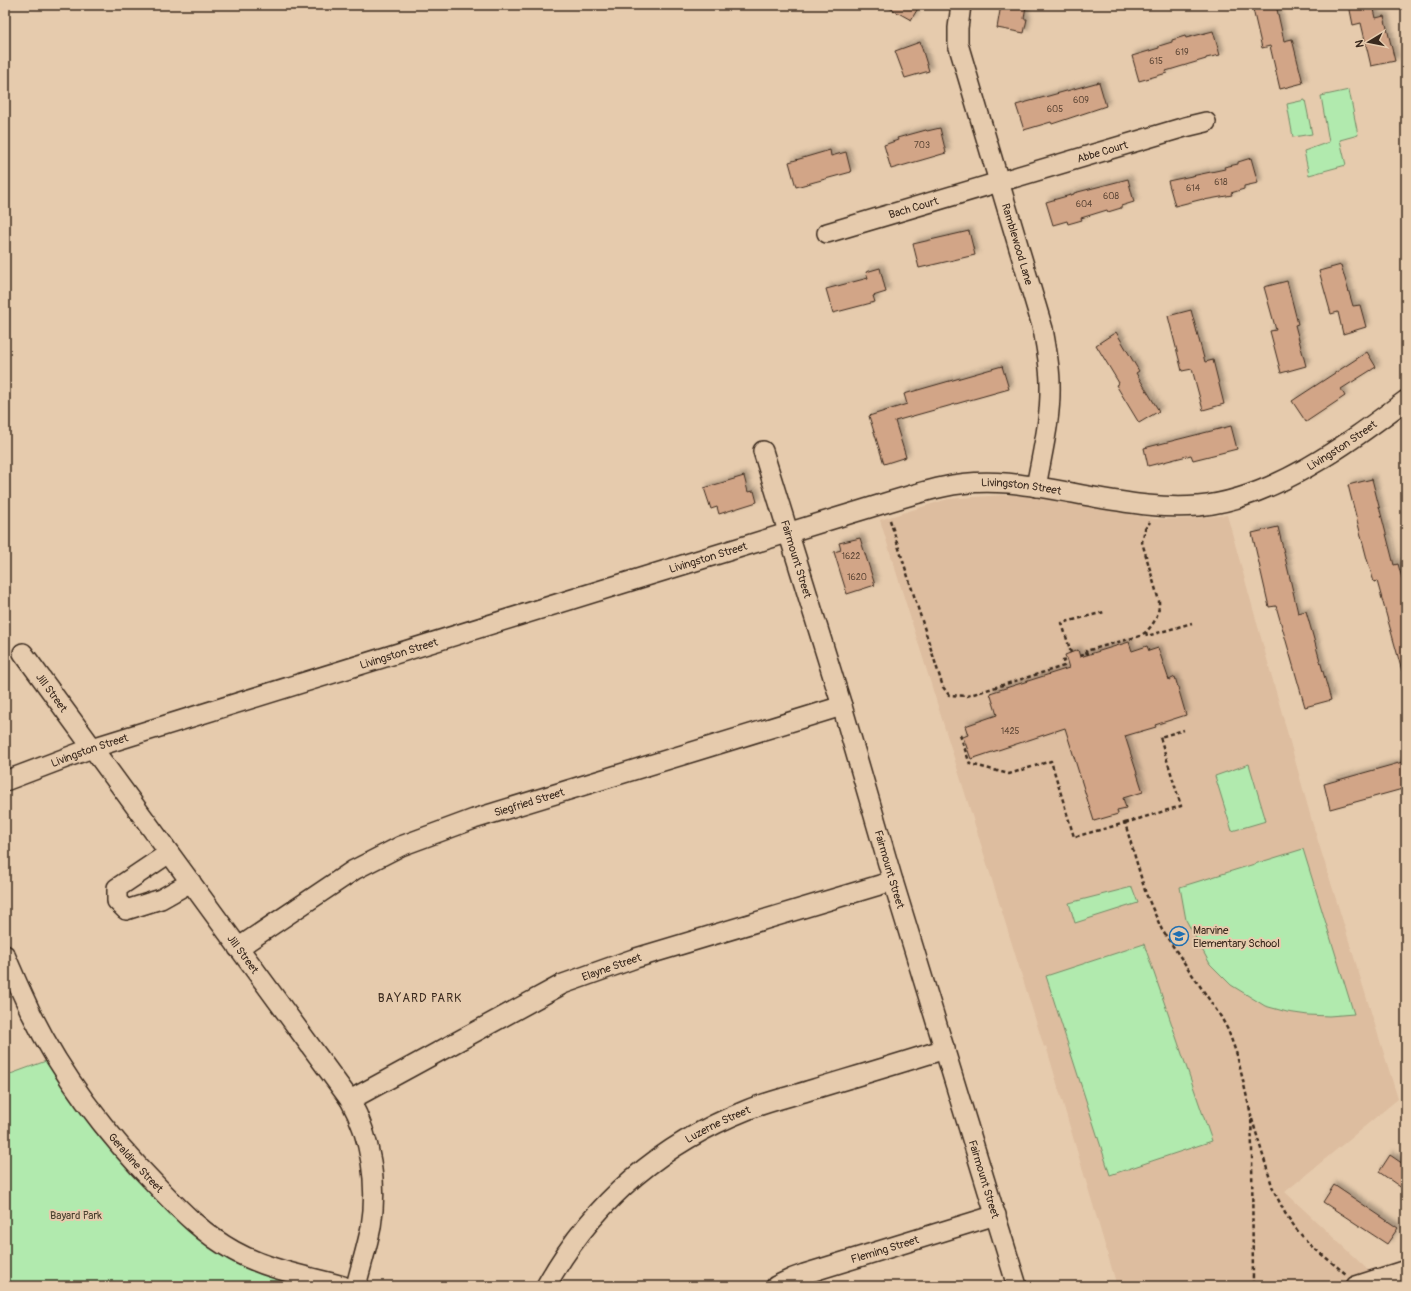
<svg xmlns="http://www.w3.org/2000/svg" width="1411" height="1291" font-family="Pangolin,sans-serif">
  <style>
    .built { fill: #ddbd9f }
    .green { fill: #b1eaae; stroke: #768a66 }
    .building { fill: #d2a587; stroke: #3b2a1e; filter: url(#shadow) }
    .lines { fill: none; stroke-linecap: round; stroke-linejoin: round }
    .minor-casing { stroke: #3b2a1e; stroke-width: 22 }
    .path { stroke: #3b2a1e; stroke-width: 2.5; stroke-dasharray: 4 3; stroke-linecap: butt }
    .minor { stroke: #e6cbad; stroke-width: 19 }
    .labels { text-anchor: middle; stroke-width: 4; stroke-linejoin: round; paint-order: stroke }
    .number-label { font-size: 9px; fill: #614938 }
    .street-label { font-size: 11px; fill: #3b2a1e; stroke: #e6cbad }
    .poi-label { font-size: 11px; fill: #3b2a1e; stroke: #e6cbad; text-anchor: start }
    .park-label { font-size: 11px; fill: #473d2c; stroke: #e6cbad }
    .neighbourhood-label { font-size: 12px; letter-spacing: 1px; fill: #3b2a1e; stroke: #e6cbad }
  </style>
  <defs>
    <filter id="shadow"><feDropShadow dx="3.5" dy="-3.5" stdDeviation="2" flood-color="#0004"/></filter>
  </defs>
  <rect width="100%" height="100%" fill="#e6cbad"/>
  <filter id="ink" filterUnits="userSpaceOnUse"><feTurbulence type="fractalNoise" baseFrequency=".025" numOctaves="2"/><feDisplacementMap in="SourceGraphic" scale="8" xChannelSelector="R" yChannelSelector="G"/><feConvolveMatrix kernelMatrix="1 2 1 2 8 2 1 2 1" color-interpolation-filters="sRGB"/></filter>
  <g filter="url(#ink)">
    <!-- built -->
    <path class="built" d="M1002,495H1016L1092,507L1155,519H1186L1227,515L1313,825L1398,1099L1285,1192L1370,1272L1325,1286H1117L1046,1046L1044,1047L880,520L948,499Z"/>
    <!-- green -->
    <g class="green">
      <path d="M1349,90L1358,135L1340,140L1346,165L1309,175L1304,151L1329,142L1321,96Z"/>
      <path d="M1305,100L1312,134L1293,137L1287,104Z"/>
      <path d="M1249,764L1266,821L1232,831L1215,776Z"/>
      <path d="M1303,849L1354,1014L1329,1016L1308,1015L1287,1012L1265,1006L1231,985L1210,964L1186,920L1180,887Z"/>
      <path d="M1132,887L1138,903L1075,923L1069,903Z"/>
      <path d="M1144,944L1212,1141L1110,1175L1046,976Z"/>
      <path d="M46,1061L67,1093L100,1138L155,1198L187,1228L258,1272L277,1279L304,1286H5V1076Z"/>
    </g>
    <!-- building -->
    <g class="building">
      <path d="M884,5H920L911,20Z"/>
      <path d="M1001,5H1026L1024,19H1027L1024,33L997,28Z"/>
      <path d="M1252,5H1276L1284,41L1292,39L1303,83L1280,89L1270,46L1262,48Z"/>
      <path d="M1349,5H1373L1376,18L1384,16L1395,61L1371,66L1361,23L1353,25Z"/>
      <path d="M1213,31L1220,55L1206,58V59L1166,71L1167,73L1139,81L1132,56L1159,48V46L1172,42V40L1185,36L1186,38Z"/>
      <path d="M920,42L929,71L905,78L895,51Z"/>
      <path d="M1099,82L1106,106L1052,124L1051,122L1024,130L1016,105Z"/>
      <path d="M940,128L946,153L891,169L884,145L898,140L897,138L926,130L927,131Z"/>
      <path d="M830,150L831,156L846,152L851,172L796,187L789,162Z"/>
      <path d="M1251,158L1258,183L1244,186V189L1231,193L1232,195L1204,200L1203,199L1175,206L1168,181L1225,169L1224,167L1238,164V162Z"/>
      <path d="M1128,179L1134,202L1121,206V208L1108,212L1107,210L1081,218L1082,220L1068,224L1067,221L1053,225L1046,202L1074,194V193Z"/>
      <path d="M969,231L975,255L919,268L913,244Z"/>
      <path d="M1341,265L1353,306L1360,305L1366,327L1343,334L1338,312L1331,314L1319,271Z"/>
      <path d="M880,268L886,292L873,296L875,302L833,313L826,289L868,278L866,272Z"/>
      <path d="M1287,281L1298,324L1295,325L1306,366L1281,373L1270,331L1276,330L1264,287Z"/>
      <path d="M1191,310L1205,362L1213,360L1224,404L1203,410L1192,369L1182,371L1168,316Z"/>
      <path d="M1116,332L1139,371L1136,373L1159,411L1139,423L1116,385L1119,383L1096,345Z"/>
      <path d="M1367,352L1376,367L1341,389L1345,396L1306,422L1292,401Z"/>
      <path d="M1002,366L1009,389L895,421L906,457L884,464L869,416L907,404L904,394Z"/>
      <path d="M1231,426L1237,449L1193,460L1191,455L1148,466L1144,448Z"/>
      <path d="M744,476L748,492L754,491L757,502L719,514L717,507L711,509L704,488Z"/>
      <path d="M1372,479L1394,565L1398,564L1406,592V670L1402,671L1377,581L1374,582L1367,559L1348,485Z"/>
      <path d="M1278,527L1298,613L1306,611L1331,700L1305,707L1276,606L1269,607L1252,533Z"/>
      <path d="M860,538L875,585L847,594L834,552L841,550L839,543Z"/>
      <path d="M1129,642L1132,651L1147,646L1149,651L1158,648L1169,680L1175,677L1186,715L1155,725L1156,727L1125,736L1143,792L1123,798L1126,808L1117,810L1118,814L1094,821L1065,728L971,759L963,737L968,735L965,726L997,715L990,693L1069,668L1065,655L1078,650L1080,657Z"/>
      <path d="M1406,761V788L1330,809L1324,784Z"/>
      <path d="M1390,1155L1406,1166V1191L1379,1172Z"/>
      <path d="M1334,1185L1398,1228L1387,1244L1323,1202Z"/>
    </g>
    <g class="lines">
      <defs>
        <g id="minor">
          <path id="s1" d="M961,5L958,28V44L1043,329C1046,347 1050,366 1050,384C1051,419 1042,453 1036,487"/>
          <path id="s2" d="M827,233L1185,127L1206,122"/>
          <path id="s3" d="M763,451L842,706L893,881L1017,1286"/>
          <path id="s4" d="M23,653L350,1100C371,1138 378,1184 371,1227C367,1247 361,1266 356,1286"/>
          <path id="s5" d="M5,781L92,748C278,691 464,633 650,575C716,555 783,534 849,514C880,505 911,494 943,487C993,475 1044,488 1094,497C1129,503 1163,509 1198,506C1274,499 1347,444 1406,400"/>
          <path d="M169,853L117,888V901L126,910L161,899L191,882"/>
          <path id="s6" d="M238,948L354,870L401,846L474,819L842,706"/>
          <path id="s7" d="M5,955C13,974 22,994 31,1013C63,1078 110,1138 160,1189C182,1212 205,1235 234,1251C268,1270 307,1276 343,1286"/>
          <path id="s8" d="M350,1100L563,984L636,958L893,881"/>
          <path id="s9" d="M546,1286C592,1203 659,1145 747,1110C769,1101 792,1096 814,1089C857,1076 901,1063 945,1049"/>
          <path id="s10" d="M776,1286L793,1278L804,1274L996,1215"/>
          <path d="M1356,1286L1406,1270"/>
        </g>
      </defs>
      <!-- minor casing -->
      <use href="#minor" class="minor-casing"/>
      <!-- path -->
      <g class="path">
        <path d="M890,520L943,687L949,695L967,696L1064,666L1063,661L1066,660"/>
        <path d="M1146,632L1147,636L1192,623"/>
        <path d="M1071,653L1062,623L1104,612"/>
        <path d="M1080,656L1087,654L1086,651L1140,636C1152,629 1160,615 1159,601L1142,542L1145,529L1150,522"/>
        <path d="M960,735L970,764L1009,774L1051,761L1074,837L1125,823L1146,894L1162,930L1221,1017L1228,1030L1237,1055L1251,1115L1252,1149L1253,1286"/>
        <path d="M1125,823L1181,806L1160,737L1184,730"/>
        <path d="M1252,1119L1273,1189L1285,1213L1297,1230L1310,1245L1346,1274"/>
      </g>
      <!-- minor -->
      <use href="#minor" class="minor"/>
    </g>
  </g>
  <!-- icons -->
  <defs>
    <symbol id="school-ring" viewBox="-11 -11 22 22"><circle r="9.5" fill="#e6cbad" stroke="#1f6fb2" stroke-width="1.5"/><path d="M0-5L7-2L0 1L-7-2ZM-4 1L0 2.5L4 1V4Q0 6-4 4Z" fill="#1f6fb2"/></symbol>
  </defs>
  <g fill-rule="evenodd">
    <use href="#school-ring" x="1168" y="925" width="22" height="22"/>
  </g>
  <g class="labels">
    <!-- number labels -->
    <g class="number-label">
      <text x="1182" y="55">619</text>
      <text x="1156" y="64">615</text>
      <text x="1081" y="103">609</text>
      <text x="1055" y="112">605</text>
      <text x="922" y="148">703</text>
      <text x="1221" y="185">618</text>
      <text x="1193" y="191">614</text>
      <text x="1111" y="199">608</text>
      <text x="1084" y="207">604</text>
      <text x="851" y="559">1622</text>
      <text x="857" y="580">1620</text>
      <text x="1010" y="734">1425</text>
    </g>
    <!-- street labels -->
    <g class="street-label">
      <text dy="4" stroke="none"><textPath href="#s2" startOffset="287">Abbe Court</textPath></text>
      <text dy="4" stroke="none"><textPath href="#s2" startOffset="90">Bach Court</textPath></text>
      <text dy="4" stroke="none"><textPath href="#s1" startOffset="248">Ramblewood Lane</textPath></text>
      <text dy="4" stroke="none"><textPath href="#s5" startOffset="1398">Livingston Street</textPath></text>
      <text dy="4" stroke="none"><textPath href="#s5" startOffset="1062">Livingston Street</textPath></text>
      <text dy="4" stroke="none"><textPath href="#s5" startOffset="738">Livingston Street</textPath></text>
      <text dy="4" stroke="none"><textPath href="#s3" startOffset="113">Fairmount Street</textPath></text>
      <text dy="4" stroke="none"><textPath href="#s5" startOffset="414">Livingston Street</textPath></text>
      <text dy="4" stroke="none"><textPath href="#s4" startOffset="49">Jill Street</textPath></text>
      <text dy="4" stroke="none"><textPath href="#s5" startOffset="90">Livingston Street</textPath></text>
      <text dy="4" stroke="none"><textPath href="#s6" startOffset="328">Siegfried Street</textPath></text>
      <text dy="4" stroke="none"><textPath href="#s3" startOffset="437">Fairmount Street</textPath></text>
      <text dy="4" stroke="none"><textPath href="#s4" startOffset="373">Jill Street</textPath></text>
      <text dy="4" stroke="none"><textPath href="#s8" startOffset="294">Elayne Street</textPath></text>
      <text dy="4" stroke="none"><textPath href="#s9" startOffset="240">Luzerne Street</textPath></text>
      <text dy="4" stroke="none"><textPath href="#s7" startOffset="247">Geraldine Street</textPath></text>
      <text dy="4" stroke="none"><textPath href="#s3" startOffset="761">Fairmount Street</textPath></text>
      <text dy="4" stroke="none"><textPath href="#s10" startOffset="115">Fleming Street</textPath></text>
    </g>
    <!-- poi labels -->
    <g class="poi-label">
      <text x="1193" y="934">Marvine<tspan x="1193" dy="13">Elementary School</tspan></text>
    </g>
    <!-- park labels -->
    <g class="park-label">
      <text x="76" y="1219">Bayard Park</text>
    </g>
    <!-- neighbourhood labels -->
    <g class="neighbourhood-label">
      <text x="420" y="1002">BAYARD PARK</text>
    </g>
  </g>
  <!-- margin -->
  <rect width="1411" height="1291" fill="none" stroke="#e6cbad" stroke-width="20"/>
  <rect x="10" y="10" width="1391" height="1271" fill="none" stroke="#3b2a1e" stroke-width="1.5" filter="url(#ink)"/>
  <!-- north arrow -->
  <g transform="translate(1369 42) rotate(260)" stroke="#e6cbad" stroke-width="3" paint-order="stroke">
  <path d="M0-3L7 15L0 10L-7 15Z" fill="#3b2a1e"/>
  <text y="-6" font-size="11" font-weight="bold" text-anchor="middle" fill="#3b2a1e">N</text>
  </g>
</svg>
